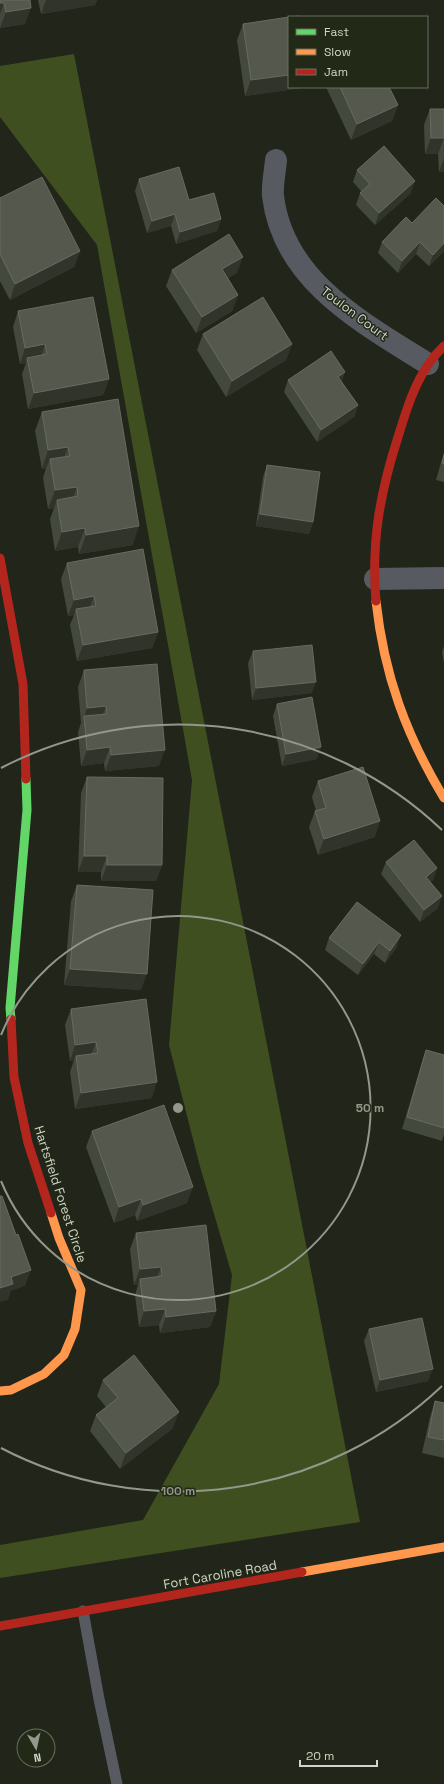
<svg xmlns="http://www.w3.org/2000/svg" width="444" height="1784" font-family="'Space Grotesk',sans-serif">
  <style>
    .green { fill: #3f4f20 }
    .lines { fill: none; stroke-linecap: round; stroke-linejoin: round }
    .lane { stroke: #575b61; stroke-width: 11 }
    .street { stroke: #575b61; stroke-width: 22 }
    .fast { stroke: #63d668; stroke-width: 9 }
    .slow { stroke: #ff974d; stroke-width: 9 }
    .jam { stroke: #b3261e; stroke-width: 9 }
    .wall { fill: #44493e }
    .shaded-wall { fill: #30342a }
    .building { fill: #54584d; stroke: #676b61 }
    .ring { fill: none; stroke: #93978c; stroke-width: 2 }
    .labels { text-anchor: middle; stroke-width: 3; stroke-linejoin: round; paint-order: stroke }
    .street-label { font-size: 13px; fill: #d0d5c9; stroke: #222916 }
    .centre { fill: #93978c; stroke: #222916; stroke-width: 2 }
    .ring-label { font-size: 12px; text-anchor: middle; font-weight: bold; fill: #93978c; stroke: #222916; stroke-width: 3; stroke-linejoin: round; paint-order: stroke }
  </style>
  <rect width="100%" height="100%" fill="#21251a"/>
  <!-- green -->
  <path class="green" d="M74,54L360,1522L0,1578V1545L143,1520L219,1384L232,1275L199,1163L169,1045L192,780L97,245L0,117V66Z"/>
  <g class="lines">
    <!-- lane -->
    <path class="lane" d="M83,1611L99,1699L117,1784"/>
    <!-- street -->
    <g class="street">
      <path d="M276,160C275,172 272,185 273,196C283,281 363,323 428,364"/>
      <path d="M375,579L444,578"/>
    </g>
    <!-- fast -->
    <path class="fast" d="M11,1019L10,1008L27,810L26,779"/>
    <!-- slow -->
    <g class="slow">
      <path d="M376,601C384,675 406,735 444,798"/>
      <path d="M0,1391L11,1390L44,1374L64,1355L75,1329L81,1290L59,1238L51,1213"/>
      <path d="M302,1572L444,1547"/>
    </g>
    <!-- jam -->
    <g class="jam">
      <path d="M0,558L23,684L26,779"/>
      <path d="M376,601C371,542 380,493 398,437C406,411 414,384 430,362C434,356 439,351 444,346"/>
      <path d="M11,1019L14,1077L28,1143L51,1213"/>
      <path d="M0,1626L302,1572"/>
    </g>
  </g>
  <!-- wall -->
  <g class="wall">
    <path d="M0,0H30L25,24L0,28Z"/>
    <path d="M38,0H97L95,5L41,14Z"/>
    <path d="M243,24L301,88L245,96L237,40Z"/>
    <path d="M326,87H389L398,105L392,121L351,140Z"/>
    <path d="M430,109H444V172H439L438,154H425L424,125Z"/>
    <path d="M357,170L411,193L375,225L356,205L360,193L361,191L353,182Z"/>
    <path d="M139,179L189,200L221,219L217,231L176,244L171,226L147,233L135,191Z"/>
    <path d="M0,198L80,251L74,267L10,300L0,281Z"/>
    <path d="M412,223L444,251L429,266L416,254L398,273L378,253L382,242Z"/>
    <path d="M172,270L237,273L228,278L238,295L232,311L196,333L166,286Z"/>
    <path d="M18,311L109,379L103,395L28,409L22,374L26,363L20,364L13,327Z"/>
    <path d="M203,334L292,344L286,360L226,397L197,350Z"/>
    <path d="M288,380L342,382L358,405L354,417L317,442L284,392Z"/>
    <path d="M118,399L133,545L79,554L78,547L55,551L50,519L54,508L48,509L43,478L46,468L42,469L35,431L42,412Z"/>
    <path d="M444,452V482L436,480Z"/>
    <path d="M267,465L313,522L309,534L256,526L263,477Z"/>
    <path d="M67,563L158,632L152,648L77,661L70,625L74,615L68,616L61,579Z"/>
    <path d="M444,646V664L442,652Z"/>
    <path d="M253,651L312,693L252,700L248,663Z"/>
    <path d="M84,670L159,766L105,771L104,763L81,766L78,732L81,723L78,687Z"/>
    <path d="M277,704L317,759L282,766L273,716Z"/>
    <path d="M87,777L162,865L156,881H101V872H78L81,793Z"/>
    <path d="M318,781L375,837L318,855L309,827L315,811H316L312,797Z"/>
    <path d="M386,862L437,868L433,880L430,882L438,908L420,922L381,874Z"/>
    <path d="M77,885L141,990L64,985L71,901Z"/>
    <path d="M357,902L397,947L385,963L374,954L358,975L325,950L329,938Z"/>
    <path d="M71,1009L152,1098L75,1109L70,1072L74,1060L70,1061L65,1025Z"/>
    <path d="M426,1050L444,1055V1134L442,1141L402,1129L422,1062Z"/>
    <path d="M92,1131L187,1203L137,1221L135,1215L114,1223L86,1147Z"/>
    <path d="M136,1233L216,1311L210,1327L160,1333L159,1325L139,1327L135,1295L138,1285H134L130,1249Z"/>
    <path d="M369,1329L428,1381L376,1392L364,1341Z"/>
    <path d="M103,1380L173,1428L120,1469L90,1431L96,1415L106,1407L97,1396Z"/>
    <path d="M435,1401L444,1403V1458L422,1453L430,1417Z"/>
  </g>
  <!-- shaded-wall -->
  <g class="shaded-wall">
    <path d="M46,0H97L95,5L41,14Z"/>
    <path d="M0,3H4L0,14Z"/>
    <path d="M31,8L25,24L0,28L6,12Z"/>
    <path d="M289,75V87H302L301,88L245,96L251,80Z"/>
    <path d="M398,105L392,121L351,140L357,124Z"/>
    <path d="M431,138H444L438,154H425Z"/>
    <path d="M444,158V172H439Z"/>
    <path d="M415,181L411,193L375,225L379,213Z"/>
    <path d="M175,214L171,226L147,233L152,221Z"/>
    <path d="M221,219L217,231L176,244L180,232Z"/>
    <path d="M420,242L416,254L398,273L402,261Z"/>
    <path d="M444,243V251L429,266L433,255Z"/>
    <path d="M80,251L74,267L10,300L15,284Z"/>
    <path d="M243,257L237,273L216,286L222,269Z"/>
    <path d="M238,295L232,311L196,333L202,317Z"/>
    <path d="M45,344L40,360L27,358L26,363L20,364L25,348Z"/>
    <path d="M292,344L286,360L226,397L232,381Z"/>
    <path d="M345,372L341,384L338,377Z"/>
    <path d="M109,379L103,395L28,409L34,393Z"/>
    <path d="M358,405L354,417L317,442L321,430Z"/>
    <path d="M68,447L61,466L50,459L46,468L42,469L48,450Z"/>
    <path d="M77,487L70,506L57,500L54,508L48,509L55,490Z"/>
    <path d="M260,514L313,522L309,534L256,526Z"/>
    <path d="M139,526L133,545L79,554L86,535Z"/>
    <path d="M85,528L78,547L55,551L62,532Z"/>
    <path d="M94,596L88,612L76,609L74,615L68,616L74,600Z"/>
    <path d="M158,632L152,648L77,661L83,645Z"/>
    <path d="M316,682L312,693L252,700L256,688Z"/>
    <path d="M106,706L100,722L84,717L87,708Z"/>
    <path d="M110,747L104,763L81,766L87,750Z"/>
    <path d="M321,747L317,759L282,766L286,754Z"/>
    <path d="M165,750L159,766L105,771L111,755Z"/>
    <path d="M380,821L375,837L318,855L324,839Z"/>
    <path d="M84,856H107L101,872H78Z"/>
    <path d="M107,865H162L156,881H101Z"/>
    <path d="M437,868L433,880L422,889L426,877Z"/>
    <path d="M442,896L438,908L420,922L424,910Z"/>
    <path d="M401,935L397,947L385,963L390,951Z"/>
    <path d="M379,942L374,954L358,975L363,964Z"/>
    <path d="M70,969L147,974L141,990L64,985Z"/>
    <path d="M96,1042L90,1058L76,1056L74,1060L70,1061L75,1045Z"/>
    <path d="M157,1082L152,1098L75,1109L81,1093Z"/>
    <path d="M193,1187L187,1203L137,1221L143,1205Z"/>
    <path d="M141,1199L135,1215L114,1223L119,1207Z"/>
    <path d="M161,1267L155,1283L140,1279L138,1285H134L140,1269Z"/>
    <path d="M31,1270L25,1286L11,1291L8,1300L0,1302V1288L11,1277Z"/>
    <path d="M165,1309L159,1325L139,1327L144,1311Z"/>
    <path d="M216,1311L210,1327L160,1333L166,1317Z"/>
    <path d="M433,1369L428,1381L376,1392L380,1380Z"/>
    <path d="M179,1412L173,1428L120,1469L126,1453Z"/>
  </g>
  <!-- building -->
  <g class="building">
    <path d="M0,0H30L31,8L6,12L4,3H0Z"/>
    <path d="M299,16V17H289Z"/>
    <path d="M289,17V75L251,80L243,24Z"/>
    <path d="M340,87H389L398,105L357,124Z"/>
    <path d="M430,109H444V138H431Z"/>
    <path d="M384,146L415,181L379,213L360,193L370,184L357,170Z"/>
    <path d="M179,167L189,200L214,193L221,219L180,232L175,214L152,221L139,179Z"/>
    <path d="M42,177L80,251L15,284L0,254V198Z"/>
    <path d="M436,198L444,206V243L433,255L420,242L402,261L382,242L406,217L412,223Z"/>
    <path d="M229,234L243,257L222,269L238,295L202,317L172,270Z"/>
    <path d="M93,297L109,379L34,393L27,358L47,354L45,344L25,348L18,311Z"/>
    <path d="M263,297L292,344L232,381L203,334Z"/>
    <path d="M331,351L345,372L338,377L358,405L321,430L288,380Z"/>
    <path d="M118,399L139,526L86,535L85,528L62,532L57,500L78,496L77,487L55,490L50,459L70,456L68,447L48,450L42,412Z"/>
    <path d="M444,455V464L442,463Z"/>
    <path d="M267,465L320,472L313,522L260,514Z"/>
    <path d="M143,549L158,632L83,645L76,609L96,606L94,596L74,600L67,563Z"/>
    <path d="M312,645L316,682L256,688L253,651Z"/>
    <path d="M157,664L165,750L111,755L110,747L87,750L84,716L107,714L106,706L87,708L84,670Z"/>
    <path d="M312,697L321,747L286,754L277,704Z"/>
    <path d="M363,767L380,821L324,839L315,811L326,808L318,781Z"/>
    <path d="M87,777L163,778L162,865H107V856H84Z"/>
    <path d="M414,840L437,868L426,877L442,896L424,910L386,862Z"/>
    <path d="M77,885L153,890L147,974L70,969Z"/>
    <path d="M357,902L401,935L390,951L379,942L363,964L329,938Z"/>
    <path d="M146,999L157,1082L81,1093L76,1056L98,1053L96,1042L75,1045L71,1009Z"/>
    <path d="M426,1050L444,1055V1128L407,1117Z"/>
    <path d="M164,1105L193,1187L143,1205L141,1199L119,1207L92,1131Z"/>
    <path d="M0,1196H2L16,1235L18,1234L31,1270L11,1277L13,1284L0,1288Z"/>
    <path d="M206,1225L216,1311L166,1317L165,1309L144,1311L140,1279L162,1276L161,1267L140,1269L136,1233Z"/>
    <path d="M422,1318L433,1369L380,1380L369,1329Z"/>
    <path d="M134,1355L179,1412L126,1453L96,1415L118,1398L103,1380Z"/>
    <path d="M435,1401L444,1403V1440L428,1437Z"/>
  </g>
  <!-- distance rings -->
  <g class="ring">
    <path d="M1 1035A192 192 0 1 1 1 1181"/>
    <path d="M442 1386A383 383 0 0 1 1 1448M1 768A383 383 0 0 1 442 830"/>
  </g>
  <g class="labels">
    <!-- street labels -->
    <g class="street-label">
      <text transform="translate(355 313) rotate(37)" y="5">Toulon Court</text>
      <text transform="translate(61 1194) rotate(72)" y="5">Hartsfield Forest Circle</text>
      <text transform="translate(220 1574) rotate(-10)" y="5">Fort Caroline Road</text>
    </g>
  </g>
  <circle cx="178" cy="1108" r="6" class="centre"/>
  <g class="ring-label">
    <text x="370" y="1112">50 m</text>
    <text x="178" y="1495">100 m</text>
  </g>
  <!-- legend -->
  <rect x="288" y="16" width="140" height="72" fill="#222916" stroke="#686e5e"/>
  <rect x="296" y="29" width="20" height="6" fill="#63d668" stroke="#686e5e"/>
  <text x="324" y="36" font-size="12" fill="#d0d5c9">Fast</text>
  <rect x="296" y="49" width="20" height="6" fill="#ff974d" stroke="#686e5e"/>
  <text x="324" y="56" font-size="12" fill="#d0d5c9">Slow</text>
  <rect x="296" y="69" width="20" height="6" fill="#b3261e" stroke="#686e5e"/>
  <text x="324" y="76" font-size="12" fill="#d0d5c9">Jam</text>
  <!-- north arrow -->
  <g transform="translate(36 1748) rotate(171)"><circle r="19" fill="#222916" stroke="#686e5e"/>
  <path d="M0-3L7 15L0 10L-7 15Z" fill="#93978c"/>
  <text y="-6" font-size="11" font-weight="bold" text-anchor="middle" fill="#d0d5c9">N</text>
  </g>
  <!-- scale -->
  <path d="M300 1760v6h77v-6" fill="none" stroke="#d0d5c9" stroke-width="2"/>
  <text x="306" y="1760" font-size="12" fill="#d0d5c9" stroke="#222916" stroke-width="3" paint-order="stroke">20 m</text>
</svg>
